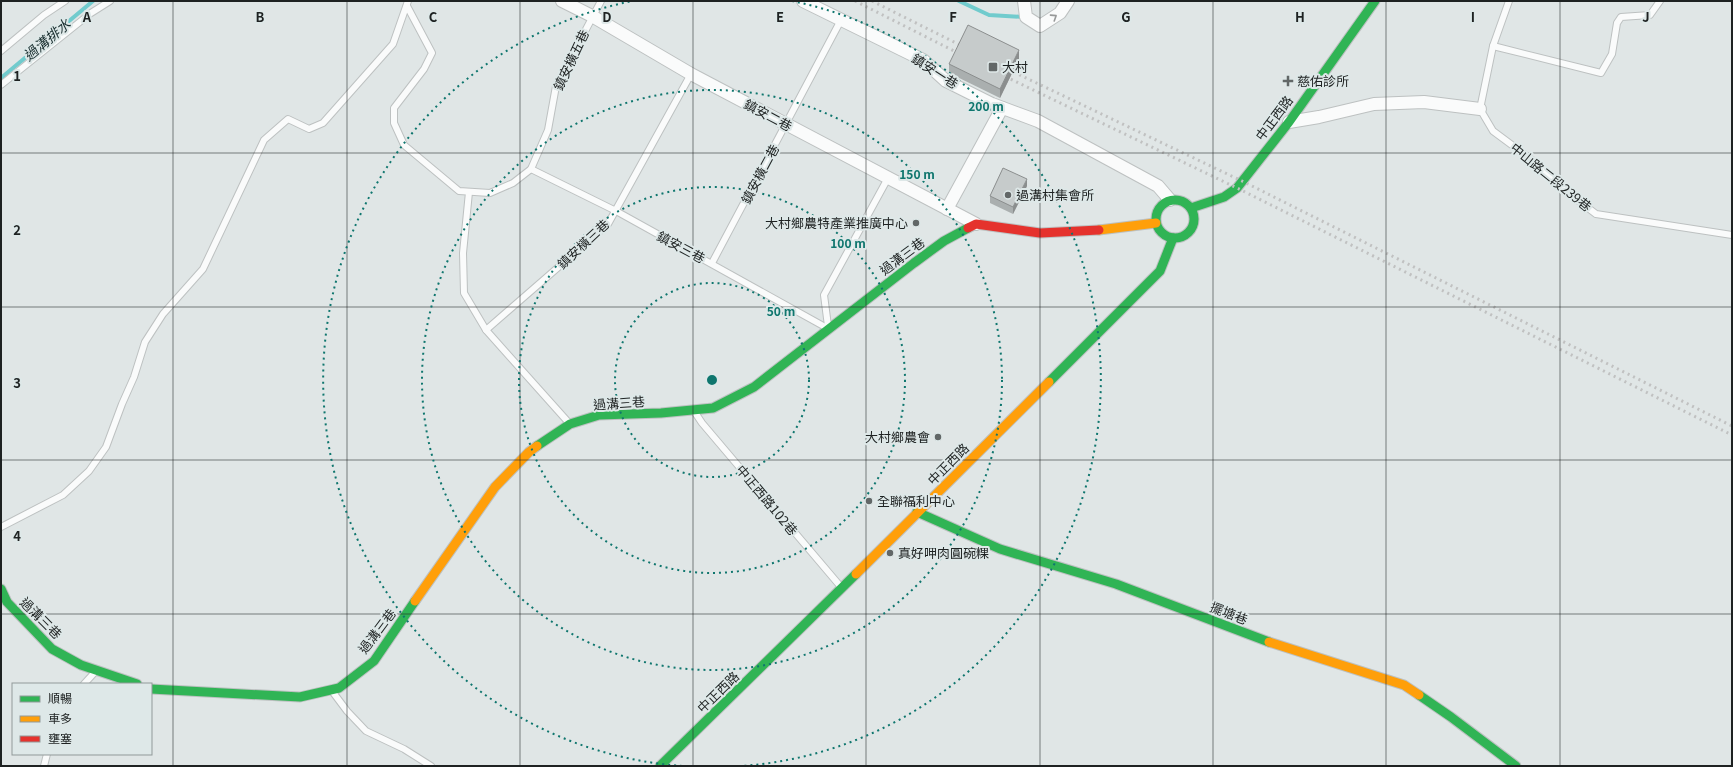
<svg xmlns="http://www.w3.org/2000/svg" width="1733" height="767" font-family="Georgia,'Noto Sans TC',serif">
<style>
.lines{fill:none;stroke-linecap:round;stroke-linejoin:round}
.stream{stroke:#71cbcd;stroke-width:4}
.lane-casing{stroke:#bdc1c1;stroke-width:8}
.street-casing{stroke:#bdc1c1;stroke-width:14}
.fast-casing{stroke:#bdc1c1;stroke-width:11}
.slow-casing{stroke:#bdc1c1;stroke-width:11}
.jam-casing{stroke:#bdc1c1;stroke-width:11}
.lane{stroke:#fafbfb;stroke-width:6}
.street{stroke:#fafbfb;stroke-width:12}
.fast{stroke:#30b455;stroke-width:9}
.slow{stroke:#ff9f0a;stroke-width:9}
.jam{stroke:#e5322d;stroke-width:9}
.rail{stroke:#c0c1c1;stroke-width:3;stroke-dasharray:2 4;stroke-linecap:butt}
.wall{fill:#aaafaf}
.shaded-wall{fill:#8b8e8e}
.building{fill:#c6cbcb;stroke:#8b8e8e}
.oneway{stroke:#979999}
.grid{fill:none;stroke:#1e2222;stroke-width:1;stroke-opacity:0.55}
.ring{fill:none;stroke:#0f766e;stroke-width:2;stroke-dasharray:2 4}
.poi-dot{fill:#626767;stroke:#dee8e8;stroke-width:1.5}
.labels{text-anchor:middle;stroke-width:4;stroke-linejoin:round;paint-order:stroke}
.street-label{font-size:13px;fill:#1e2222;stroke:#dee8e8}
.poi-label{font-size:13px;fill:#1e2222;stroke:#dee8e8;text-anchor:start}
.water-label{font-size:14px;font-style:italic;fill:#182d2e;stroke:#dee8e8}
.grid-label{font-size:13px;text-anchor:middle;font-weight:bold;fill:#1e2222;stroke:#dee8e8;stroke-width:4;stroke-linejoin:round;paint-order:stroke}
.centre{fill:#0f766e;stroke:#dee8e8;stroke-width:2}
.ring-label{font-size:12px;text-anchor:middle;font-weight:bold;fill:#0f766e;stroke:#dee8e8;stroke-width:4;stroke-linejoin:round;paint-order:stroke}
</style>
<rect width="100%" height="100%" fill="#e0e6e6"/>
<g class="lines">
<g class="stream">
<polyline points="959,1 989,15 1024,17"/>
<polyline points="1,78 93,1"/>
</g>
<defs>
<g id="lane">
<polyline points="1509,1 1493,46 1480,109 1493,131 1532,160 1571,195 1596,214 1732,235"/>
<polyline points="407,6 432,53 424,69 394,108 394,123 404,145 459,191 490,193 513,183 531,169 548,130 556,86 601,1"/>
<polyline points="1493,46 1601,73 1612,54 1617,23 1621,17 1650,15 1660,1"/>
<polyline points="1,51 44,15 65,1"/>
<polyline points="1,85 91,13 110,1"/>
<polyline points="531,169 616,211 827,328"/>
<polyline points="469,192 463,253 464,293 486,330 569,423"/>
<polyline points="712,263 841,20"/>
<polyline points="828,326 824,295 888,178"/>
<polyline points="486,330 608,224 691,74"/>
<polyline points="694,411 702,423 841,587"/>
<polyline points="1,527 63,495 89,471 106,447 122,404 134,377 145,342 163,314 203,269 264,140 288,119 309,129 323,123 393,44 408,1"/>
<polyline points="84,684 95,672"/>
<polyline points="332,691 347,711 366,731 404,749 431,766"/>
<polyline points="44,766 47,754"/>
</g>
<g id="street">
<polyline points="562,1 592,16 691,74 976,224"/>
<polyline points="803,1 923,60 946,81 992,104 1038,121 1158,186 1170,200"/>
<polyline points="1024,1 1026,17 1040,26 1060,13 1068,1"/>
<polyline points="1289,122 1319,117 1374,104 1424,102 1480,109"/>
<polyline points="947,209 1002,108"/>
</g>
<g id="fast">
<circle cx="1175" cy="219" r="19"/>
<polyline points="1191,208 1224,197 1237,188 1289,122 1375,1"/>
<polyline points="1049,382 1160,271 1173,238"/>
<polyline points="537,446 570,424 599,415 661,413 713,408 754,387 914,263 944,241 968,228"/>
<polyline points="917,512 1000,549 1116,584 1269,642"/>
<polyline points="1,589 7,602 52,649 81,665 137,684"/>
<polyline points="151,689 300,697 339,688 374,661 415,601"/>
<polyline points="1419,695 1451,717 1516,766"/>
<polyline points="660,766 856,574"/>
</g>
<g id="slow">
<polyline points="1099,230 1156,223"/>
<polyline points="856,574 1049,382"/>
<polyline points="415,601 495,487 529,452 537,446"/>
<polyline points="1269,642 1404,685 1419,695"/>
</g>
<polyline id="jam" points="968,228 976,224 1040,233 1099,230"/>
</defs>
<use href="#lane" class="lane-casing"/>
<use href="#street" class="street-casing"/>
<use href="#fast" class="fast-casing"/>
<use href="#slow" class="slow-casing"/>
<use href="#jam" class="jam-casing"/>
<use href="#lane" class="lane"/>
<use href="#street" class="street"/>
<use href="#fast" class="fast"/>
<use href="#slow" class="slow"/>
<use href="#jam" class="jam"/>
<g class="rail">
<polyline points="855,1 964,56"/>
<polyline points="872,1 968,49"/>
<polyline points="1003,67 1242,181 1732,426"/>
<polyline points="1000,74 1237,188 1732,435"/>
</g>
</g>
<g class="wall">
<polygon points="1019,59 1000,98 949,73 949,64"/>
<polygon points="1027,186 1013,214 990,203 990,196"/>
</g>
<g class="shaded-wall">
<polygon points="1019,50 1019,59 1000,98 1000,89"/>
<polygon points="1027,179 1027,186 1013,214 1013,207"/>
</g>
<g class="building">
<polygon points="968,25 1019,50 1000,89 949,64"/>
<polygon points="1003,168 1027,179 1013,207 990,196"/>
</g>
<defs><path id="oneway-chevron" d="M-2-3.5L2.5 0L-2 3.5" fill="none" stroke-width="1.6" stroke-linecap="round" stroke-linejoin="round"/></defs>
<use class="oneway" href="#oneway-chevron" transform="translate(1054 17) rotate(-33)"/>
<path class="grid" d="M173,1V766M347,1V766M520,1V766M693,1V766M866,1V766M1040,1V766M1213,1V766M1386,1V766M1560,1V766M1,153H1732M1,307H1732M1,460H1732M1,614H1732"/>
<g class="ring">
<circle cx="712" cy="380" r="97"/>
<circle cx="712" cy="380" r="193"/>
<circle cx="712" cy="380" r="290"/>
<path d="M682 766A387 387 0 0 1 632 1M792 1A387 387 0 0 1 742 766"/>
</g>
<g class="poi-dot">
<rect x="988" y="62" width="10" height="10" rx="2"/>
<path d="M1286 75h4v4h4v4h-4v4h-4v-4h-4v-4h4z"/>
<circle cx="1008" cy="195" r="4"/>
<circle cx="916" cy="223" r="4"/>
<circle cx="938" cy="437" r="4"/>
<circle cx="869" cy="501" r="4"/>
<circle cx="890" cy="553" r="4"/>
</g>
<g class="labels">
<g class="street-label">
<text transform="translate(571 60) rotate(-65)" y="5">鎮安橫五巷</text>
<text transform="translate(935 71) rotate(33)" y="5">鎮安一巷</text>
<text transform="translate(768 115) rotate(28)" y="5">鎮安二巷</text>
<text transform="translate(1274 118) rotate(-53)" y="5">中正西路</text>
<text transform="translate(760 174) rotate(-62)" y="5">鎮安橫二巷</text>
<text transform="translate(1551 177) rotate(39)" y="5">中山路二段239巷</text>
<text transform="translate(583 244) rotate(-43)" y="5">鎮安橫三巷</text>
<text transform="translate(681 247) rotate(28)" y="5">鎮安三巷</text>
<text transform="translate(902 256) rotate(-37)" y="5">過溝三巷</text>
<text transform="translate(619 403) rotate(-4)" y="5">過溝三巷</text>
<text transform="translate(948 464) rotate(-45)" y="5">中正西路</text>
<text transform="translate(767 500) rotate(50)" y="5">中正西路102巷</text>
<text transform="translate(1229 613) rotate(21)" y="5">擺塘巷</text>
<text transform="translate(41 618) rotate(45)" y="5">過溝三巷</text>
<text transform="translate(377 631) rotate(-53)" y="5">過溝三巷</text>
<text transform="translate(718 692) rotate(-44)" y="5">中正西路</text>
</g>
<g class="poi-label">
<text x="1002" y="72">大村</text>
<text x="1297" y="86">慈佑診所</text>
<text x="1016" y="200">過溝村集會所</text>
<text x="908" y="228" text-anchor="end">大村鄉農特產業推廣中心</text>
<text x="930" y="442" text-anchor="end">大村鄉農會</text>
<text x="877" y="506">全聯福利中心</text>
<text x="898" y="558">真好呷肉圓碗粿</text>
</g>
<g class="water-label">
<text transform="translate(47 40) rotate(-40)" y="5">過溝排水</text>
</g>
</g>
<g class="grid-label">
<text x="87" y="22">A</text>
<text x="260" y="22">B</text>
<text x="433" y="22">C</text>
<text x="607" y="22">D</text>
<text x="780" y="22">E</text>
<text x="953" y="22">F</text>
<text x="1126" y="22">G</text>
<text x="1300" y="22">H</text>
<text x="1473" y="22">I</text>
<text x="1646" y="22">J</text>
<text x="17" y="81">1</text>
<text x="17" y="235">2</text>
<text x="17" y="388">3</text>
<text x="17" y="541">4</text>
</g>
<circle cx="712" cy="380" r="6" class="centre"/>
<g class="ring-label">
<text x="986" y="111">200 m</text>
<text x="917" y="179">150 m</text>
<text x="848" y="248">100 m</text>
<text x="781" y="316">50 m</text>
</g>
<rect width="1733" height="767" fill="none" stroke="#1e2222" stroke-width="4"/>
<rect x="12" y="683" width="140" height="72" fill="#dee8e8" stroke="#919999"/>
<rect x="20" y="696" width="20" height="6" fill="#30b455" stroke="#919999"/>
<text x="48" y="703" font-size="12" fill="#1e2222">順暢</text>
<rect x="20" y="716" width="20" height="6" fill="#ff9f0a" stroke="#919999"/>
<text x="48" y="723" font-size="12" fill="#1e2222">車多</text>
<rect x="20" y="736" width="20" height="6" fill="#e5322d" stroke="#919999"/>
<text x="48" y="743" font-size="12" fill="#1e2222">壅塞</text>
</svg>
